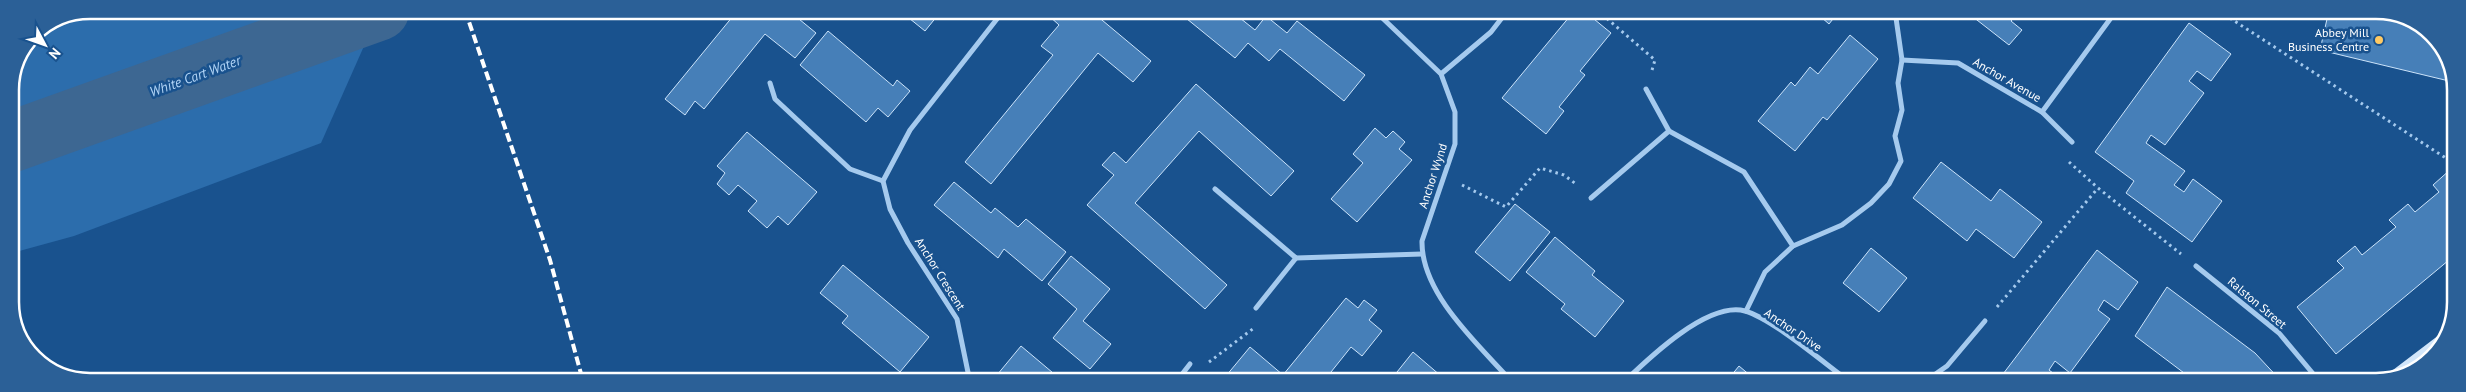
<svg xmlns="http://www.w3.org/2000/svg" width="2466" height="392" font-family="'PT Sans',sans-serif">
<style>
.green{fill:#2c6dac}
.lines{fill:none;stroke-linecap:round;stroke-linejoin:round}
.river{stroke:#3d6792;stroke-width:61}
.building{fill:#467fb8;stroke:#cbe3fa}
.path{stroke:#a5caee;stroke-width:3;stroke-dasharray:2.5 4;stroke-linecap:butt}
.street{stroke:#a5caee;stroke-width:5}
.secondary{stroke:#d2e6fa;stroke-width:10}
.rail{stroke:#fff;stroke-width:4;stroke-dasharray:9 4;stroke-linecap:butt}
.poi-dot{fill:#ffc963;stroke:#19528e;stroke-width:2}
.labels{text-anchor:middle;stroke-width:5;stroke-linejoin:round;paint-order:stroke}
.poi-label{font-size:12px;fill:#fff;stroke:#19528e;text-anchor:end}
.street-label{font-size:12px;fill:#fff;stroke:#19528e}
.water-label{font-size:14px;font-style:italic;fill:#b1d4f6;stroke:#19528e}
.rim{fill:none;stroke:#fff;stroke-width:2.5}
</style>
<rect width="100%" height="100%" fill="#19528e"/>
<polygon class="green" points="90,10 380,10 321,143 74,236 12,253 10,89 34,33"/>
<g class="lines">
<polyline class="river" points="11,142 379,10"/>
</g>
<g class="building">
<polygon points="738,10 788,10 816,33 795,58 765,34 704,109 695,101 685,115 665,99"/>
<polygon points="899,10 942,10 925,31"/>
<polygon points="1052,10 1090,10 1151,61 1133,82 1098,53 991,184 965,162 1053,55 1041,46 1059,25 1048,15"/>
<polygon points="1176,10 1230,10 1255,30 1266,16 1287,33 1297,21 1365,75 1344,101 1280,49 1269,61 1248,43 1235,58"/>
<polygon points="1575,10 1583,10 1611,33 1580,71 1585,75 1559,107 1564,111 1546,134 1502,98"/>
<polygon points="1813,10 1840,10 1829,24"/>
<polygon points="1970,11 2020,11 2011,21 2022,30 2009,45 1968,13"/>
<polygon points="2319,11 2386,11 2429,30 2453,71 2449,81 2320,50 2327,19 2317,17"/>
<polygon points="2189,23 2231,54 2211,81 2197,71 2189,81 2204,93 2165,145 2151,135 2146,143 2185,171 2174,185 2184,192 2193,179 2222,201 2192,242 2126,193 2134,181 2095,152"/>
<polygon points="828,31 893,86 897,80 910,91 888,117 878,108 866,122 800,65"/>
<polygon points="1850,35 1878,59 1827,120 1823,117 1795,151 1758,121 1791,82 1795,86 1810,67 1818,74"/>
<polygon points="1196,84 1294,171 1271,196 1199,131 1135,203 1227,285 1205,309 1087,205 1114,175 1102,165 1114,152 1126,163"/>
<polygon points="1375,128 1386,138 1393,131 1405,142 1399,149 1412,160 1357,222 1331,199 1363,163 1353,154"/>
<polygon points="747,132 817,192 788,225 778,216 767,228 748,211 757,201 738,185 729,195 717,184 725,173 717,166"/>
<polygon points="1941,162 1991,201 2000,189 2042,222 2014,258 1976,229 1967,241 1913,198"/>
<polygon points="2451,169 2455,174 2455,255 2336,354 2297,307 2344,268 2337,261 2355,246 2362,255 2396,227 2389,220 2408,204 2415,212 2439,192 2433,185"/>
<polygon points="954,182 991,213 995,208 1018,227 1026,219 1066,252 1042,281 1004,249 998,258 934,205"/>
<polygon points="1515,204 1550,232 1510,281 1475,252"/>
<polygon points="1555,237 1595,271 1592,275 1624,301 1595,337 1561,309 1565,304 1526,272"/>
<polygon points="1871,248 1907,278 1879,312 1843,283"/>
<polygon points="2097,250 2138,282 2118,310 2104,300 2098,310 2110,319 2070,373 2055,361 2049,370 2062,380 2061,382 2006,382 2000,378"/>
<polygon points="1071,256 1110,289 1083,321 1111,344 1090,369 1053,338 1077,309 1048,284"/>
<polygon points="843,265 929,337 900,372 842,323 848,316 820,293"/>
<polygon points="2167,287 2255,353 2282,382 2196,382 2135,336"/>
<polygon points="1346,298 1358,308 1364,300 1377,310 1369,320 1382,331 1362,356 1351,347 1323,382 1221,382 1250,347 1283,375"/>
<polygon points="1021,346 1059,378 1066,382 1004,382 997,375"/>
<polygon points="1413,352 1448,382 1389,382"/>
<polygon points="1739,366 1758,382 1726,382"/>
</g>
<g class="lines">
<g class="path">
<polyline points="1597,10 1655,60 1652,70"/>
<polyline points="2219,11 2455,164"/>
<polyline points="2069,162 2098,188 2181,254"/>
<polyline points="1462,185 1506,207 1540,168 1564,175 1576,184"/>
<polyline points="1997,307 2098,188"/>
<polyline points="1209,362 1254,328"/>
</g>
<g class="street">
<path d="M1374,10L1441,74L1455,112V144L1422,241C1421,294 1479,345 1512,382"/>
<polyline points="1902,60 1958,63 2042,112 2072,142"/>
<polyline points="1441,74 1491,32 1508,10"/>
<polyline points="770,83 775,99 850,169 883,181"/>
<polyline points="1646,89 1669,131 1744,172 1793,246"/>
<polyline points="2042,112 2116,11"/>
<polyline points="1215,189 1296,258 1422,254"/>
<polyline points="1591,198 1669,131"/>
<polyline points="2196,266 2279,333 2320,382"/>
<polyline points="1256,308 1296,258"/>
<polyline points="1746,311 1765,272 1793,246 1842,225 1871,203 1889,184 1901,161 1895,136 1902,110 1898,83 1902,60 1895,11"/>
<polyline points="970,382 957,319 908,243 890,209 883,181 910,130 1004,10"/>
<polyline points="1176,382 1190,364"/>
<path d="M1624,382C1649,358 1708,301 1745,311C1773,319 1825,364 1850,382"/>
<polyline points="1924,382 1947,366 1985,321"/>
</g>
<polyline class="secondary" points="2396,374 2442,339"/>
<polyline class="rail" points="465,10 550,260 583,381"/>
</g>
<circle class="poi-dot" cx="2379" cy="40" r="5"/>
<g class="labels">
<g class="poi-label">
<text x="2369" y="37">Abbey Mill<tspan x="2369" dy="14">Business Centre</tspan></text>
</g>
<g class="street-label">
<text transform="translate(2007 80) rotate(30)" y="4">Anchor Avenue</text>
<text transform="translate(1433 176) rotate(-72)" y="4">Anchor Wynd</text>
<text transform="translate(940 274) rotate(58)" y="4">Anchor Crescent</text>
<text transform="translate(2257 303) rotate(40)" y="4">Ralston Street</text>
<text transform="translate(1793 330) rotate(34)" y="4">Anchor Drive</text>
</g>
<g class="water-label">
<text transform="translate(195 76) rotate(-20)" y="5">White Cart Water</text>
</g>
</g>
<path d="M0 0H2466V392H0ZM90 19H2376A71 71 0 0 1 2447 90V302A71 71 0 0 1 2376 373H90A71 71 0 0 1 19 302V90A71 71 0 0 1 90 19Z" fill="#2b6097" fill-rule="evenodd"/>
<path class="rim" d="M90 19H2376A71 71 0 0 1 2447 90V302A71 71 0 0 1 2376 373H90A71 71 0 0 1 19 302V90A71 71 0 0 1 90 19Z"/>
<g transform="translate(45 45) rotate(131)" stroke="#19528e" stroke-width="4" paint-order="stroke">
<path d="M0-4L9 19L0 12L-9 19Z" fill="#ffffff"/>
<text y="-8" font-size="14" font-weight="bold" text-anchor="middle" fill="#ffffff">N</text>
</g>
</svg>
